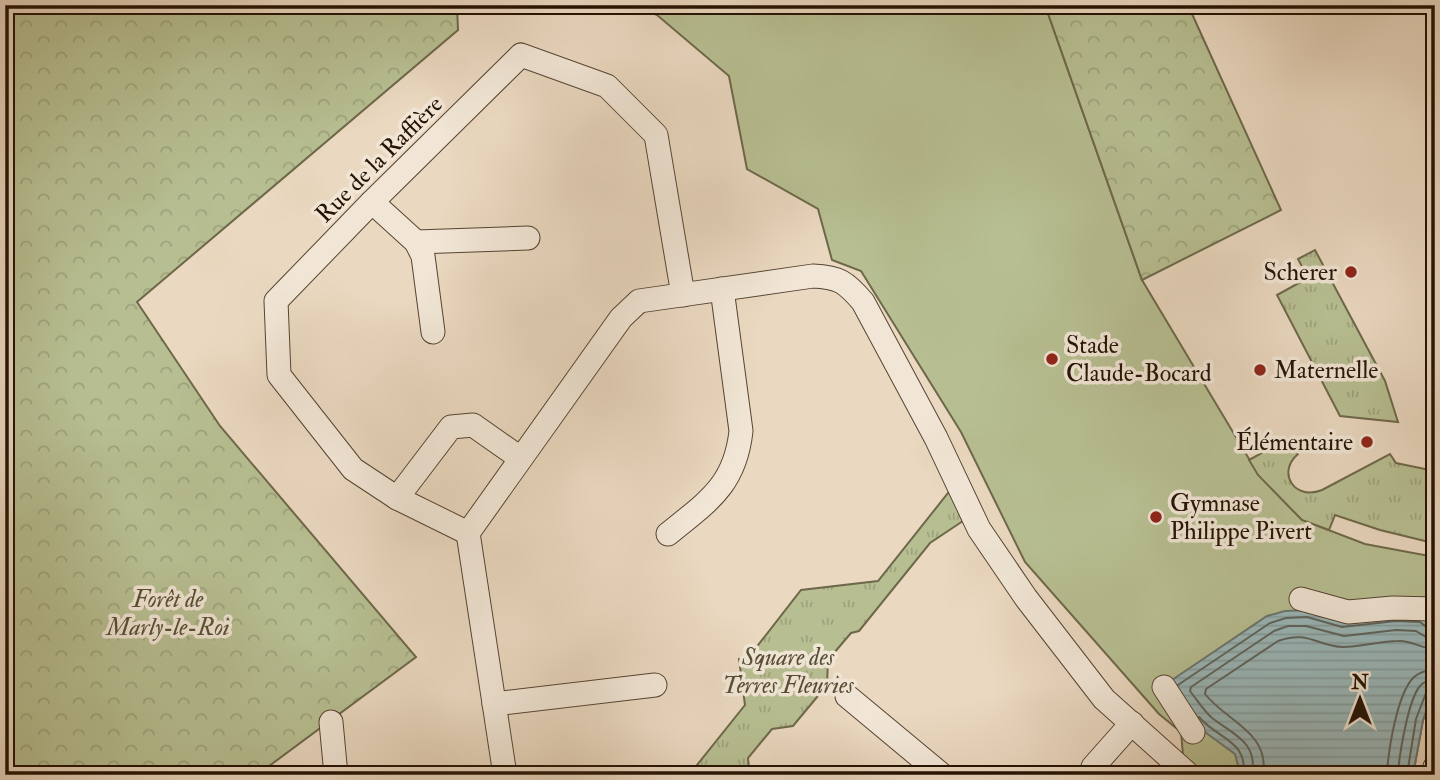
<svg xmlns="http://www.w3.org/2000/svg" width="1440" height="780" font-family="'IM FELL Double Pica',serif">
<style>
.green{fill:#b7bf92;stroke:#6e684a;stroke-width:2}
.forest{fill:url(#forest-crowns);stroke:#6e684a;stroke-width:2}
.park{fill:url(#park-tufts);stroke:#6e684a;stroke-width:2}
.water{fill:url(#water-rules);stroke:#6b7671;stroke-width:2}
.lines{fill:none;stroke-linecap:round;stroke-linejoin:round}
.shore{stroke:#5f655e;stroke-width:2}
.minor-casing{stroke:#564432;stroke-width:25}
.minor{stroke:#f1e6d6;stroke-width:23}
.poi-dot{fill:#8f2418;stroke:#f1e6d6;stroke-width:2.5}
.labels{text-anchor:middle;stroke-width:7;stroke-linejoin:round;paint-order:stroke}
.street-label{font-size:24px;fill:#241203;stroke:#f1e6d6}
.poi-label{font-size:24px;fill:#241203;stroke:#f1e6d6;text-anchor:start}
.park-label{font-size:24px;font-style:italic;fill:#574f35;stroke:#f1e6d6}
</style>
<defs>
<pattern id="forest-crowns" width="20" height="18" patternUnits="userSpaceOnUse" patternTransform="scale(1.75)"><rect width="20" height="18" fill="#b7bf92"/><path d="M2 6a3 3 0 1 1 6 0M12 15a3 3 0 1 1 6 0" fill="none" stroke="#9da37c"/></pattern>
<pattern id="park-tufts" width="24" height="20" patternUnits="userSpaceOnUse" patternTransform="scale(1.75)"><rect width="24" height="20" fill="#b7bf92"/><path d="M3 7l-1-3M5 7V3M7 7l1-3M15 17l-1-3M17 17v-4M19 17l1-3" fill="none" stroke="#9da37c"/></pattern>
<pattern id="water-rules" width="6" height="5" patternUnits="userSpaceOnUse" patternTransform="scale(1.75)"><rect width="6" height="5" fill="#9ab8ba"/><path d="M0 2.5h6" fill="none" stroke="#859d9e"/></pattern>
</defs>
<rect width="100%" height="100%" fill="#ead8c0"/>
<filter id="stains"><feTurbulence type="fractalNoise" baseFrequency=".00286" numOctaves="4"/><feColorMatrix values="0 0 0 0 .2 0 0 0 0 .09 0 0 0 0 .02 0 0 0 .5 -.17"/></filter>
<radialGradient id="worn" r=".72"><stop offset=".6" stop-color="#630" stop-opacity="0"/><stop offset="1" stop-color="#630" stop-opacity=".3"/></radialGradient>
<polygon class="green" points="636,5 1045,5 1142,280 1258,474 1302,520 1365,544 1435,557 1435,698 1423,720 1413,775 1226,775 1223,773 1199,771 1183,755 1181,732 1159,714 1025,562 961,432 861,271 832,260 818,209 747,169 729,76 657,15"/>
<g class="forest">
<polygon points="5,5 457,5 458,30 137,302 220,426 416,657 257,775 5,775"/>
<polygon points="1045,5 1188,5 1281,210 1142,280"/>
</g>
<g class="park">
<polygon points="1315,250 1385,381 1398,422 1340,416 1277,295 1308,278 1298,259"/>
<path d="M1289,438L1298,454C1276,473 1295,501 1322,490L1390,454L1396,463L1435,471L1433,543L1380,530L1335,515L1329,530L1302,520L1258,475L1249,460Z"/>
<polygon points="952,488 966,519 930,543 859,631 851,633 828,660 827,685 793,726 772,729 748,758 749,768 744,775 689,775 745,705 739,659 748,658 801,590 878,581"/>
</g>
<polygon class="water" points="1308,610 1423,615 1435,625 1435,687 1423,720 1413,775 1235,775 1238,765 1235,754 1198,727 1169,682 1267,616 1285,611"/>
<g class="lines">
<g class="shore">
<polyline points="1178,685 1270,623 1286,618 1307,617 1342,627 1396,621 1420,622 1429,629 1435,630"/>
<path d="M1199,717C1216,738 1249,741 1243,775"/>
<path d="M1252,775C1258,742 1234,735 1212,718C1204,711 1197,700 1190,691L1191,687L1274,631L1288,626H1306L1344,636L1396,630L1416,631L1426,637L1435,639"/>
<path d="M1263,775C1270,732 1227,722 1205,694L1206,689L1278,641C1308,630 1317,646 1343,647C1361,647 1380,641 1398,641C1412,640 1421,649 1435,649"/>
<path d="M1387,775C1388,752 1397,693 1414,677C1420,672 1427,670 1435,670"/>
<path d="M1398,775C1399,756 1408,700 1420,686C1424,681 1429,681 1435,680"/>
<polyline points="1407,775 1416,719 1426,693 1435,689"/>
</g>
<defs>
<g id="minor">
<polyline points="372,202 416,242 423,256 433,332"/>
<polyline points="416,242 528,238"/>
<polyline points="397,498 451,427 473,425 520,458"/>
<polyline points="468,533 397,498 353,469 279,375 276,301 369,205 521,55 607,86 656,135 683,295"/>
<path d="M668,534C707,502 735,486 741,431L722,289"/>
<polyline points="1301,599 1348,612 1393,608 1435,609"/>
<polyline points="1164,687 1193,732"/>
<polyline points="847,696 942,775"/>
<polyline points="494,704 655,685"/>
<polyline points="331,722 336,775"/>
<polyline points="1093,767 1132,723"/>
<path d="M505,775L468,533L621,318L639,301L813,276C839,277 846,282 863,302L936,438L979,529L1026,598L1104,699L1189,775"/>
<polyline points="1433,775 1435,767"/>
</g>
</defs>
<use href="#minor" class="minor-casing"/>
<use href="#minor" class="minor"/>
</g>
<g class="poi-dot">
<circle cx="1351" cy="272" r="7"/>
<circle cx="1052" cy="359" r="7"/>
<circle cx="1260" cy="370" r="7"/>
<circle cx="1367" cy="442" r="7"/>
<circle cx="1156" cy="517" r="7"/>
</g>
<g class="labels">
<g class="street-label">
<text transform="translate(379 159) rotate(-45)" y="8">Rue de la Raffière</text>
</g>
<g class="poi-label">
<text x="1337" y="280" text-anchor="end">Scherer</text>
<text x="1066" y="353">Stade<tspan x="1066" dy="28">Claude-Bocard</tspan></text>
<text x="1274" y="378">Maternelle</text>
<text x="1353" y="450" text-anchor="end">Élémentaire</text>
<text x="1170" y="511">Gymnase<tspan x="1170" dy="28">Philippe Pivert</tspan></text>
</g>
<g class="park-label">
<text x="168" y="607">Forêt de<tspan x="168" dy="28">Marly-le-Roi</tspan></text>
<text x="788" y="665">Square des<tspan x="788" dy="28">Terres Fleuries</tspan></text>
</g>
</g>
<rect width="1440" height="780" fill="none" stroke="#ead8c0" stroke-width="28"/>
<rect x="7" y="7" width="1426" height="766" fill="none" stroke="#241203" stroke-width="3.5"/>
<rect x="14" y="14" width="1412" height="752" fill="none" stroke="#241203" stroke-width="2"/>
<g transform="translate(1360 699)" stroke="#f1e6d6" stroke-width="5" paint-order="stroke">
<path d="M0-5L12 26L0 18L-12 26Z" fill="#241203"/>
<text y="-10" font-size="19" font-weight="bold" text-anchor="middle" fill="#241203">N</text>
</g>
<rect width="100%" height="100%" filter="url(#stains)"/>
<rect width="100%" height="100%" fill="url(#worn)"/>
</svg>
